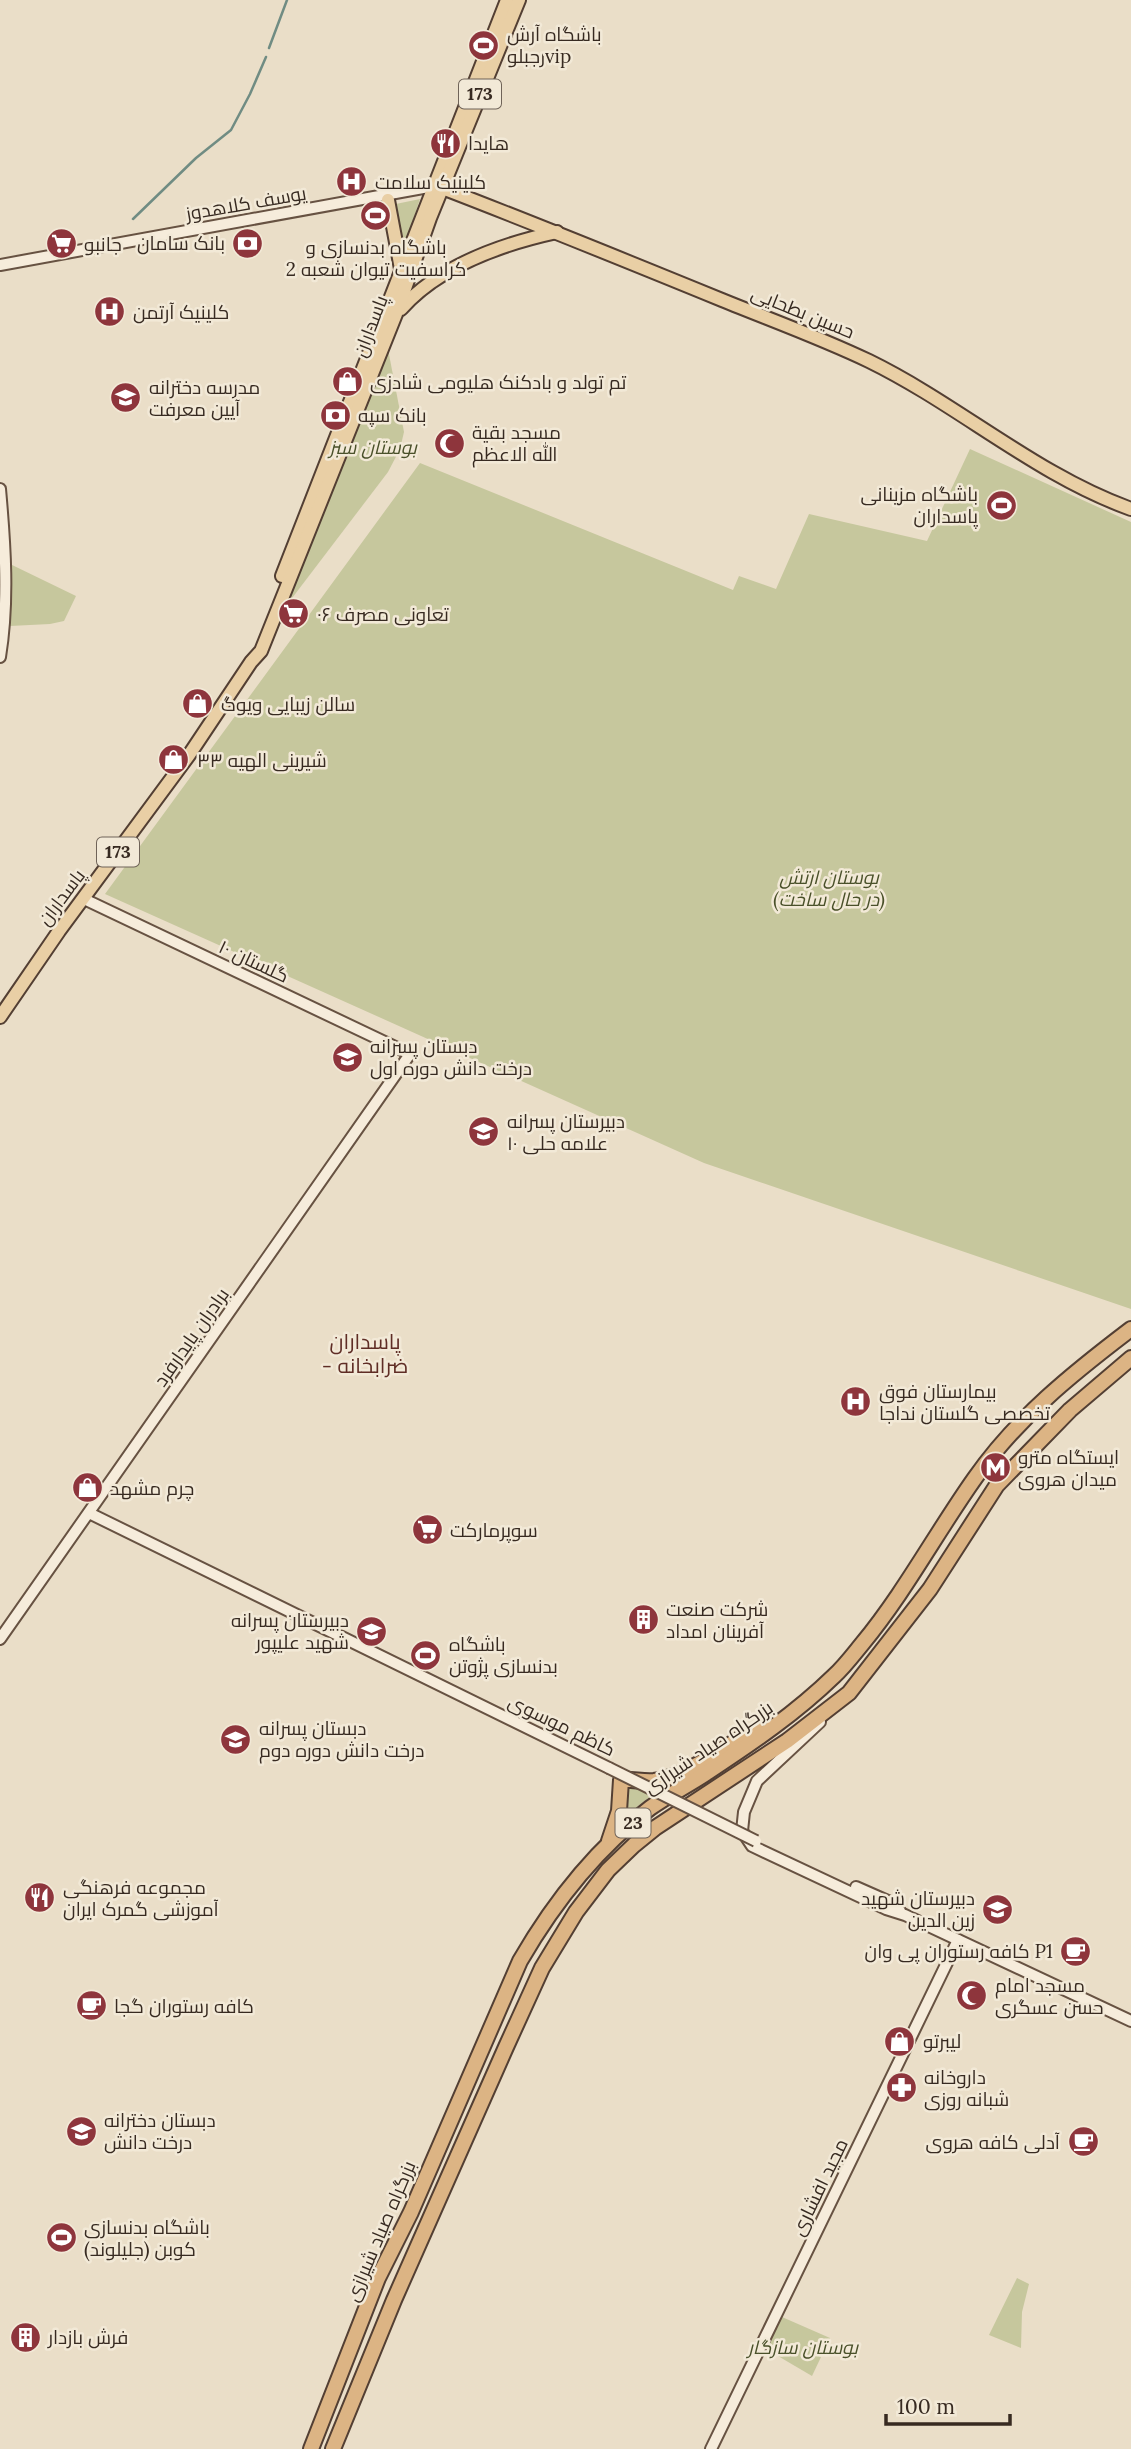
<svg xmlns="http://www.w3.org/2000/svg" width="1131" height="2449" font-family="Lora,Cairo,serif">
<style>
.green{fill:#c6c79d}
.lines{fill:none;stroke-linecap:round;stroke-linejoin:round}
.stream{stroke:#708c83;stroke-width:2.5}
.secondary-casing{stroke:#675242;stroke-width:14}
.primary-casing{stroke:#533f33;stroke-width:16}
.trunk-casing{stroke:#533f33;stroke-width:18}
.secondary{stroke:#f6ecdb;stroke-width:10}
.primary{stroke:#e9cfa5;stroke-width:12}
.trunk{stroke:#dcb484;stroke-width:14}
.secondary-bridge-casing{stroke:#675242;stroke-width:14;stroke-linecap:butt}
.secondary-bridge{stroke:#f6ecdb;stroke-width:10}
.labels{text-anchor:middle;stroke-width:5;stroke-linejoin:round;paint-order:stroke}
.shield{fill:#f2e9d7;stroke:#6f6358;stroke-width:2}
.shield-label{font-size:18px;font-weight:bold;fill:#372a21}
.poi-label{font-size:19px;fill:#372a21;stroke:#f2e9d7;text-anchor:start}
.street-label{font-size:19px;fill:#372a21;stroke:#f2e9d7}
.park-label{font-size:19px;font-style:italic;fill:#4a512a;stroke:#f2e9d7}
.neighbourhood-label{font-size:21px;fill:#5f2d25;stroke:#f2e9d7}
</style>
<rect width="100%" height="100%" fill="#eadec8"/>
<g class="green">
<polygon points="420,199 401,256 391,205"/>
<polygon points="387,344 404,432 400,449 388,472 283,610"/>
<polygon points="970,449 1131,522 1131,1309 704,1163 105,894 420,463 733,590 739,576 776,589 809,514 927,541"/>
<polygon points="10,564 76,596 64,621 50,624 10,626"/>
<polygon points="625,1786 635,1788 652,1795 618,1822"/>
<polygon points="1017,2278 1029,2284 1022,2312 1021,2348 989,2335"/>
<polygon points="782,2317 830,2338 812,2376 766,2349"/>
</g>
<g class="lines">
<g class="stream">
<polyline points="269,48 287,0"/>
<polyline points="133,219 196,158 231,130 250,94 266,57"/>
</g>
<defs>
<g id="secondary">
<polyline points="0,265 434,186 439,188"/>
<path d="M0,489C5,544 9,602 0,657"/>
<polyline points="89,1513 609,1768"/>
<polyline points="0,1639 410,1054 84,899"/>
<polyline points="820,1722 757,1781 744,1812 742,1831 752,1846 886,1909 905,1915 1131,2021"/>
<polyline points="856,1887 890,1902 900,1911"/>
<polyline points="711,2449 958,1940"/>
</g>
<g id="primary">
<path d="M442,188C536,224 629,262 722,300C771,320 821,338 869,361C959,405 1036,475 1131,509"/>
<polyline points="388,200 401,269"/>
<path d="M401,309C439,266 502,244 557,232"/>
<polyline points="282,576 507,0"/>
<polyline points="0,1017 59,931 189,755 251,662 261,651 396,314 430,218 519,0"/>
</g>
<g id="trunk">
<path d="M609,1841L619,1811L621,1780C632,1779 643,1782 654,1781C691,1776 723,1745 757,1730"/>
<path d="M311,2449L378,2278L411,2212L520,1961C553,1904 597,1848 650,1808C668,1795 689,1785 708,1772C752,1743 796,1713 834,1676C844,1667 853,1655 862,1644C905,1592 936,1533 975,1478C1017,1418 1073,1373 1131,1329"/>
<polyline points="333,2449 394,2300 506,2047 542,1968 576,1912 608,1870 634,1845 655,1828 787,1741 849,1693 930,1589 997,1485 1070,1410 1131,1358"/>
</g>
</defs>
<use href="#secondary" class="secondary-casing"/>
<use href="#primary" class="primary-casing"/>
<use href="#trunk" class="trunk-casing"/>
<use href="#secondary" class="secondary"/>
<use href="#primary" class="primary"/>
<use href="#trunk" class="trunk"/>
<defs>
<polyline id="secondary-bridge" points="609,1768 756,1841"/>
</defs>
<use href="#secondary-bridge" class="secondary-bridge-casing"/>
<use href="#secondary-bridge" class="secondary-bridge"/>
</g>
<defs>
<symbol id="stadium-disc" viewBox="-11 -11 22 22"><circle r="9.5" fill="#8e353c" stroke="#f2e9d7"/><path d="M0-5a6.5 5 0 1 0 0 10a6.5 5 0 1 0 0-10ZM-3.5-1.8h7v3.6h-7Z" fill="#fff"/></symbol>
<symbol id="restaurant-disc" viewBox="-11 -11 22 22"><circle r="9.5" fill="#8e353c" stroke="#f2e9d7"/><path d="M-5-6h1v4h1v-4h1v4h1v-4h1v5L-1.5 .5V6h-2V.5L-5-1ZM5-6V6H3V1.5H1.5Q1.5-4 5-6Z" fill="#fff"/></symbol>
<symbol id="hospital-disc" viewBox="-11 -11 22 22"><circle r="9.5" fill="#8e353c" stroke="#f2e9d7"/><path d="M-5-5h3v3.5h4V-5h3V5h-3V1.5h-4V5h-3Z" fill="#fff"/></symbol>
<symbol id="bank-disc" viewBox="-11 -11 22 22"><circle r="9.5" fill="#8e353c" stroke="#f2e9d7"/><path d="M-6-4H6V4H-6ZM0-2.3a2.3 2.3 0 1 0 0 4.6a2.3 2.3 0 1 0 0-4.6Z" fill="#fff"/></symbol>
<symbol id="supermarket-disc" viewBox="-11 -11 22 22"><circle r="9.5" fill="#8e353c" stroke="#f2e9d7"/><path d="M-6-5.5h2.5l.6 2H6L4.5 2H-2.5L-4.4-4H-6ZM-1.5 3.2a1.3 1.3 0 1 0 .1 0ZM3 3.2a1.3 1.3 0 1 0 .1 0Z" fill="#fff"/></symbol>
<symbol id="shop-disc" viewBox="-11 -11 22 22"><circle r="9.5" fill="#8e353c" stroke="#f2e9d7"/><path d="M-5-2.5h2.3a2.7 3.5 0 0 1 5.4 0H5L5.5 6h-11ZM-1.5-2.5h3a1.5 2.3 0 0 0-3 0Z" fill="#fff"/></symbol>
<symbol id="school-disc" viewBox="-11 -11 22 22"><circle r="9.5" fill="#8e353c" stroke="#f2e9d7"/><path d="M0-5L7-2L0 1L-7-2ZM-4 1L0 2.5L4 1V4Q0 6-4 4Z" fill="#fff"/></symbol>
<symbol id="mosque-disc" viewBox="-11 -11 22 22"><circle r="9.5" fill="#8e353c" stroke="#f2e9d7"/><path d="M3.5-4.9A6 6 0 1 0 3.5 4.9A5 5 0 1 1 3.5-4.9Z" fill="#fff"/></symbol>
<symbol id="metro-disc" viewBox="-11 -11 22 22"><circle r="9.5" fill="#8e353c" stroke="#f2e9d7"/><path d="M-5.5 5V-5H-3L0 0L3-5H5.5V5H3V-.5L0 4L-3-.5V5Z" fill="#fff"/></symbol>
<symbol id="building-disc" viewBox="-11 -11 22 22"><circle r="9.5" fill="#8e353c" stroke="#f2e9d7"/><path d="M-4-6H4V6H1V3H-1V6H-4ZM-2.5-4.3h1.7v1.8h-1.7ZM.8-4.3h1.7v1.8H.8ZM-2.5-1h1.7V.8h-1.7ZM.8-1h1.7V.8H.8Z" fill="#fff"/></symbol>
<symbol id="cafe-disc" viewBox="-11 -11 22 22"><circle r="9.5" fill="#8e353c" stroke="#f2e9d7"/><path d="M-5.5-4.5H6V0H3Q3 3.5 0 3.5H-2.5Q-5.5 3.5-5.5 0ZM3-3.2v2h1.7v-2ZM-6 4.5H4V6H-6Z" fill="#fff"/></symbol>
<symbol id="pharmacy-disc" viewBox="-11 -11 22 22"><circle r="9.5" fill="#8e353c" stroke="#f2e9d7"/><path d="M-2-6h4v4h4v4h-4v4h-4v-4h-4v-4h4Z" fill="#fff"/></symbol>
</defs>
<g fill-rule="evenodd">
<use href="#stadium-disc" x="466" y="28" width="35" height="35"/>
<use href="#restaurant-disc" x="428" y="126" width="35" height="35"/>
<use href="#hospital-disc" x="334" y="164" width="35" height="35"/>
<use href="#stadium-disc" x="358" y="198" width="35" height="35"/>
<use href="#bank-disc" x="230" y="226" width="35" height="35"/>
<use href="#supermarket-disc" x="44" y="226" width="35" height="35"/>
<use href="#hospital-disc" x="92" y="294" width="35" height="35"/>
<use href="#shop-disc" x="330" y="364" width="35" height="35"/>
<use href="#school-disc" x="108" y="380" width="35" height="35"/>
<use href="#bank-disc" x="318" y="398" width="35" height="35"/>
<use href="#mosque-disc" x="432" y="426" width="35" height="35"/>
<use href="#stadium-disc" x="984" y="488" width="35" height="35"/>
<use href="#supermarket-disc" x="276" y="596" width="35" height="35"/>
<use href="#shop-disc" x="180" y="686" width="35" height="35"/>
<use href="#shop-disc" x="156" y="742" width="35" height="35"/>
<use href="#school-disc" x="330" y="1040" width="35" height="35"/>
<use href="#school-disc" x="466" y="1114" width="35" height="35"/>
<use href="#hospital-disc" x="838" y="1384" width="35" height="35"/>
<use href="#metro-disc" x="978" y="1450" width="35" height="35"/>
<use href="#shop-disc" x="70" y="1470" width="35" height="35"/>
<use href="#supermarket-disc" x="410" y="1512" width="35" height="35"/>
<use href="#building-disc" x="626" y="1602" width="35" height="35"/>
<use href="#school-disc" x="354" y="1614" width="35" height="35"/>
<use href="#stadium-disc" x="408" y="1638" width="35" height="35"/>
<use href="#school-disc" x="218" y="1722" width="35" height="35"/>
<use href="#restaurant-disc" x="22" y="1880" width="35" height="35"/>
<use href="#school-disc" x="980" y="1892" width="35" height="35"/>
<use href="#cafe-disc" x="1058" y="1934" width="35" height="35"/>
<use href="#mosque-disc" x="954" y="1978" width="35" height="35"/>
<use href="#cafe-disc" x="74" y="1988" width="35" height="35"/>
<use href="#shop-disc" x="882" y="2024" width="35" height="35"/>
<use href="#pharmacy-disc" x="884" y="2070" width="35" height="35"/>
<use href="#school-disc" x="64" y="2114" width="35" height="35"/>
<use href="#cafe-disc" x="1066" y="2124" width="35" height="35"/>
<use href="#stadium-disc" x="44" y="2220" width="35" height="35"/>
<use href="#building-disc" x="8" y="2320" width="35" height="35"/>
</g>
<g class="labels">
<g class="shield">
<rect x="459" y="79.5" width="42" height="29" rx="5"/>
<rect x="97" y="837.5" width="42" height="29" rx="5"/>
<rect x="615.5" y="1808.5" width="35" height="29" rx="5"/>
</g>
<g class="shield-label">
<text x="480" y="100">173</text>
<text x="118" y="858">173</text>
<text x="633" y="1829">23</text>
</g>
<g class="poi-label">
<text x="507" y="41">باشگاه آرش<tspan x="507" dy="22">رجبلوvip</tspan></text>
<text x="468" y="150">هایدا</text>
<text x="375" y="189">کلینیک سلامت</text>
<text x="225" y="250" text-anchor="end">بانک سامان</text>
<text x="84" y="251">جانبو</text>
<text x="376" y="254" text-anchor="middle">باشگاه بدنسازی و<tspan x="376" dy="22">کراسفیت تیوان شعبه 2</tspan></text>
<text x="133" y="319">کلینیک آرتمن</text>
<text x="370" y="389">تم تولد و بادکنک هلیومی شادزی</text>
<text x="149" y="394">مدرسه دخترانه<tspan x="149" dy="22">آیین معرفت</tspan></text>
<text x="358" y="422">بانک سپه</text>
<text x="472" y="439">مسجد بقیة<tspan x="472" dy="22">الله الاعظم</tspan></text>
<text x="978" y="501" text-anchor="end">باشگاه مزینانی<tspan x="978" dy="22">پاسداران</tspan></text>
<text x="317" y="621">تعاونی مصرف ۰۶</text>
<text x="221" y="711">سالن زیبایی ویوگ</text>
<text x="197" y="767">شیرینی الهیه ٣٣</text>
<text x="370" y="1053">دبستان پسرانه<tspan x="370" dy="22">درخت دانش دوره اول</tspan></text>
<text x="507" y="1128">دبیرستان پسرانه<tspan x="507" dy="22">علامه حلی ۱۰</tspan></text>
<text x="879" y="1398">بیمارستان فوق<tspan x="879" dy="22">تخصصی گلستان نداجا</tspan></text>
<text x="1018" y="1464">ایستگاه مترو<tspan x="1018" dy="22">میدان هروی</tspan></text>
<text x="110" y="1495">چرم مشهد</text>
<text x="450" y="1537">سوپرمارکت</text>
<text x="666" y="1616">شرکت صنعت<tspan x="666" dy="22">آفرینان امداد</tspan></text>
<text x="349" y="1627" text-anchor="end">دبیرستان پسرانه<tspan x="349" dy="22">شهید علیپور</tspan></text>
<text x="449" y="1651">باشگاه<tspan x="449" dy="22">بدنسازی پژوتن</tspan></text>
<text x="259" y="1735">دبستان پسرانه<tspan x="259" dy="22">درخت دانش دوره دوم</tspan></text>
<text x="63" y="1894">مجموعه فرهنگی<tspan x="63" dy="22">آموزشی گمرک ایران</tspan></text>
<text x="975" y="1905" text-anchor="end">دبیرستان شهید<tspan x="975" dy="22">زین الدین</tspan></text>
<text x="1053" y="1958" text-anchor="end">کافه رستوران پی وان P1</text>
<text x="995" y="1992">مسجد امام<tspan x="995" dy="22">حسن عسگری</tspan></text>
<text x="114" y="2013">کافه رستوران گجا</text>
<text x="923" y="2048">لیبرتو</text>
<text x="924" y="2084">داروخانه<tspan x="924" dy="22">شبانه روزی</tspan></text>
<text x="104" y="2127">دبستان دخترانه<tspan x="104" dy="22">درخت دانش</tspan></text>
<text x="1060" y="2149" text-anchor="end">آدلی کافه هروی</text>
<text x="84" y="2234">باشگاه بدنسازی<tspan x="84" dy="22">کوبن (جلیلوند)</tspan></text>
<text x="48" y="2344">فرش بازدار</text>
</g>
<g class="street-label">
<text transform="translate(246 203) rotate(-10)" y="7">یوسف کلاهدوز</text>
<text transform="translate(803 312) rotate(22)" y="7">حسین بطحایی</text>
<text transform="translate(370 326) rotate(-69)" y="7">پاسداران</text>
<text transform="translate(61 897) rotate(-53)" y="7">پاسداران</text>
<text transform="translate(254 961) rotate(25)" y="7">گلستان ۱۰</text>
<text transform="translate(191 1337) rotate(-55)" y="7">برادران پایدارفرد</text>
<text transform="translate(562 1725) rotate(26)" y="7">کاظم موسوی</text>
<text transform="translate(708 1747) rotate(-34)" y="7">بزرگراه صیاد شیرازی</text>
<text transform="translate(819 2187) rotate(-64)" y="7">مجید افشاری</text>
<text transform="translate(380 2231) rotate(-67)" y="7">بزرگراه صیاد شیرازی</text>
</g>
<g class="park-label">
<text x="373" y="454">بوستان سبز</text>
<text x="829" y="884">بوستان ارتش<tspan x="829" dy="22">(در حال ساخت)</tspan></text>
<text x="803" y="2354">بوستان سازگار</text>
</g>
<g class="neighbourhood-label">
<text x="365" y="1349">پاسداران<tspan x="365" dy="24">- ضرابخانه</tspan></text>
</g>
</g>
<path d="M886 2414v10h124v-10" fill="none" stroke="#372a21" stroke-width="3.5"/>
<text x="897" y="2414" font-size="21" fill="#372a21" stroke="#f2e9d7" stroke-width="5" paint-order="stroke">100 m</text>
</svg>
